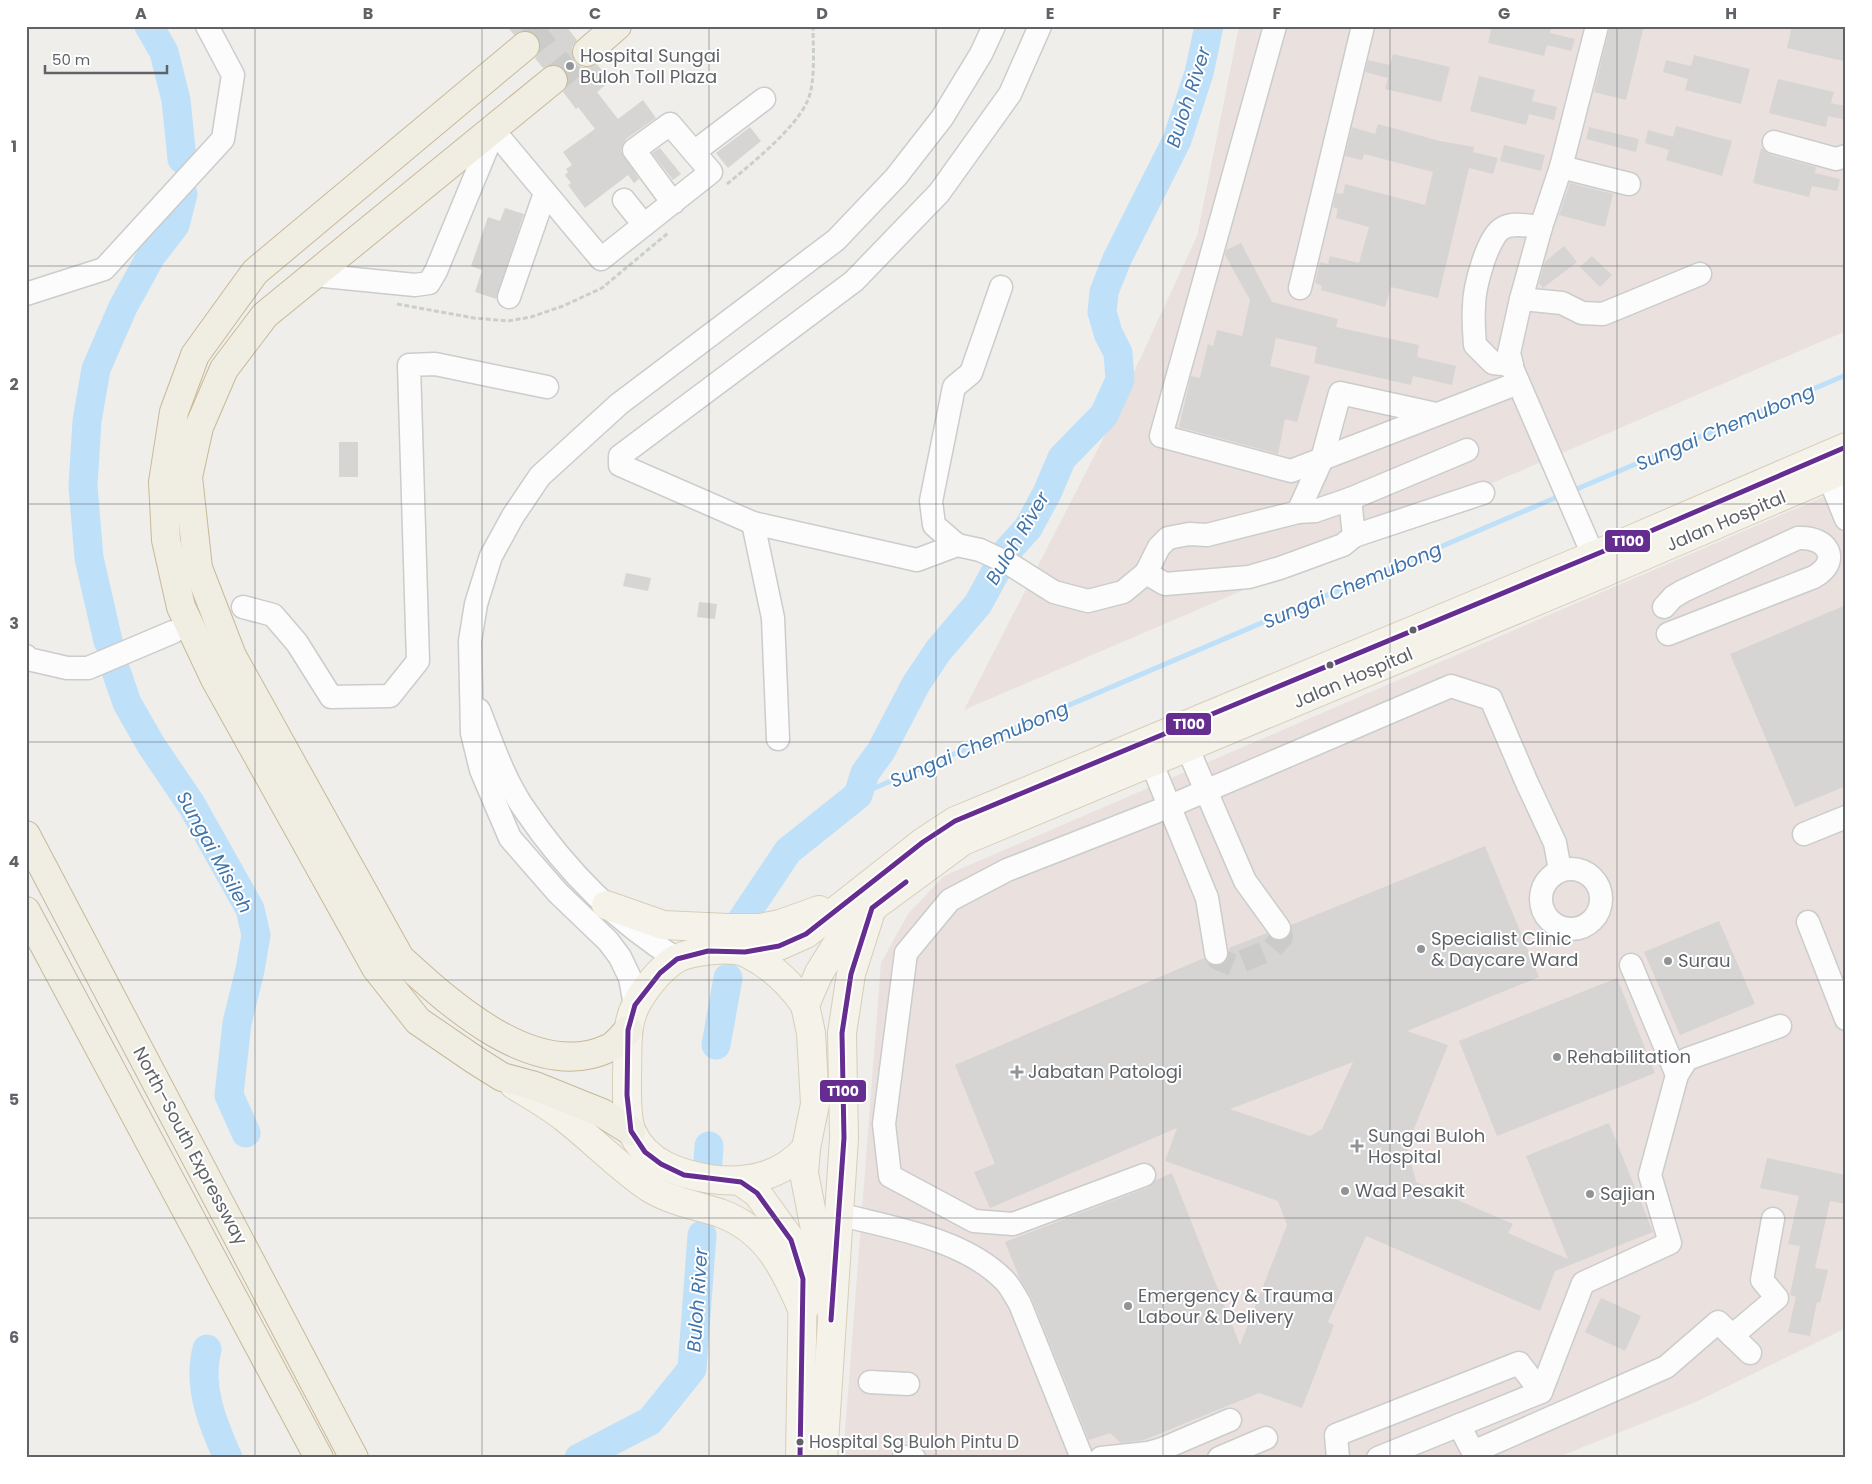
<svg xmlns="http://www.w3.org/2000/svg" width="1872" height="1484" font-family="Poppins,sans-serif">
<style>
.medical{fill:#eae0de}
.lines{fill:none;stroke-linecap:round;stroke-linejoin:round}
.stream{stroke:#bfe0f9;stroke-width:5}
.river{stroke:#bfe0f9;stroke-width:29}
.building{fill:#d6d5d3;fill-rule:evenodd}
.minor-tunnel{stroke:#cbcbca;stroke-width:22;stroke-dasharray:22 11;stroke-linecap:butt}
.highway-tunnel{stroke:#cbcbca;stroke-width:28;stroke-dasharray:28 14;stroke-linecap:butt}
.minor-casing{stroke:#cbcccc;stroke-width:25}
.major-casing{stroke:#d7ceb8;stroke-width:30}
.highway-casing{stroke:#c8b996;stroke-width:30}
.path{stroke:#cacfcc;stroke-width:3;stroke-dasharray:5 2.5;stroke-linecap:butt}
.minor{stroke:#fdfcfc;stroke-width:22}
.major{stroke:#f4f2e9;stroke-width:28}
.highway{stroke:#f0ede3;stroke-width:28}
.bus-1-casing{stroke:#fff;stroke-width:9}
.bus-1{stroke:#662d91;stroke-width:5}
.grid{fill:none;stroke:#5f6368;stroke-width:1;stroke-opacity:0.55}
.poi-dot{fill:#919496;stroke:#fff;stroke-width:2}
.bus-dot{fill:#5f6368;stroke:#fff;stroke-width:2}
.labels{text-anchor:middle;stroke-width:4;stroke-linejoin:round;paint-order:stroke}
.bus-label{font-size:17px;fill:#5f6368;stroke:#fff;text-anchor:start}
.poi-label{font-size:18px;fill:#5f6368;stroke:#fff;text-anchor:start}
.street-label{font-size:18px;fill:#5f6368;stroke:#fff}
.water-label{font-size:19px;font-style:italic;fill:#4174aa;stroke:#fff}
.line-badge{stroke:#fff;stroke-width:2}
.badge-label{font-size:14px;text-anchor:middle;font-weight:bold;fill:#fff}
.neatline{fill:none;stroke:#5f6368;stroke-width:2}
.grid-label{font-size:16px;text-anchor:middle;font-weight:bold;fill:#5f6368}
</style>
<rect width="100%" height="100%" fill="#efeeea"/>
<g class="medical">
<polygon points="1239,26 1846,26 1846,331 964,710 1102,441 1197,236"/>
<polygon points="1846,487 1846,1328 1698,1401 1556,1458 843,1458 881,963 908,914 944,876"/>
</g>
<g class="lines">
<g class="stream">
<polyline points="1572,491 1846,375"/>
<polyline points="858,795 1562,495"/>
</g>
<g class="river">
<polyline points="149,26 164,52 176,100 182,159"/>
<polyline points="108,641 89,558 83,486 87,421 96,369 123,307 151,256 175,225 183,194"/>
<polyline points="116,671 127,703 151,745 191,804 250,909 256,935 250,970 237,1023 229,1095 246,1133"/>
<polyline points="741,921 788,851 858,795 865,773 881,751 916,684 938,651 978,604 1007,551 1028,528 1047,493 1062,458 1104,415 1120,380 1118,353 1108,333 1102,312 1104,292 1117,259 1177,140 1199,73 1209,26"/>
<polyline points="716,1045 728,978"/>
<polyline points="707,1175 709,1146"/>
<path d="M207,1349C197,1387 213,1424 228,1458"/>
<polyline points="579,1458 650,1421 692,1369 702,1235"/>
</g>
</g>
<g class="building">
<polygon points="507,26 566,26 577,40 572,47 572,54 575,62 582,67 589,67 597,64 610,81 597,92 618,119 643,100 656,118 626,139 621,151 639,179 634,183 628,175 585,208 568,185 571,183 565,175 568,172 566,169 572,165 563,152 595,129 578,107 576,109 563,92 567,86 568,78 565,70 558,65 551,65 543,68 535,58 539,52 540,44 537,36 530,31 523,31 514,35"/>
<polygon points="1492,26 1551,26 1550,33 1575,39 1571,51 1547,45 1544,56 1488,43"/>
<polygon points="1610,26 1644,26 1626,100 1594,92"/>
<polygon points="1792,26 1846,26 1846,50 1843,61 1787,48"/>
<polygon points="1393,54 1450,67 1441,102 1385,89 1388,78 1365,72 1368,60 1390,65"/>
<polygon points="1694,55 1750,69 1741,104 1685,90 1688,79 1663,72 1666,60 1691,66"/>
<polygon points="1479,76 1535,90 1532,101 1557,107 1554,120 1529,114 1526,125 1470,111"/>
<polygon points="1778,79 1834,92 1831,103 1846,106 1846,120 1828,116 1826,127 1769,113"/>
<polygon points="1378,124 1440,141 1474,147 1473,152 1498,158 1493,174 1469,168 1438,298 1391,287 1385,307 1321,290 1322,286 1315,283 1320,262 1328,264 1330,256 1359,263 1369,227 1336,218 1338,209 1333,207 1336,193 1343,194 1345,184 1425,205 1433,172 1364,154 1362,160 1345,156 1352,127 1375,134"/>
<polygon points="1676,126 1732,141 1722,176 1666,160 1669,150 1645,143 1648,130 1673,137"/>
<polygon points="750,127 761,141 728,168 716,153"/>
<polygon points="1589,127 1639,139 1636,152 1586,139"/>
<polygon points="1504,145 1545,155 1541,171 1500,161"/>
<polygon points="660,148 681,174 673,180 652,153"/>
<polygon points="1761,148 1771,155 1816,167 1815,173 1840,179 1837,191 1812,186 1809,197 1753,183"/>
<polygon points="1570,183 1613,194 1605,227 1559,215"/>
<polygon points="505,208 524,214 496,299 475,292 482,270 471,266 488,217 500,221"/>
<polygon points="1241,243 1272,302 1338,319 1336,327 1419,345 1417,357 1456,366 1452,385 1413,376 1411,385 1314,363 1317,347 1276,338 1270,366 1310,376 1297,422 1285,419 1278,454 1179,427 1191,376 1200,378 1208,344 1213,346 1217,330 1242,336 1250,300 1225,255 1226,250"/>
<polygon points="1564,246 1577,262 1543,288 1539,283 1545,262"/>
<polygon points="1592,256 1612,275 1600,287 1580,267"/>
<rect x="339" y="442" width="19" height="35"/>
<polygon points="626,573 651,578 648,591 623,586"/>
<polygon points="699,602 717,604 715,619 697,617"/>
<polygon points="1846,605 1846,786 1795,807 1730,654"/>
<path d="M1485,846L1539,977L1407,1031L1448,1045L1407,1146L1416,1182L1513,1224L1508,1233L1568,1259L1526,1156L1609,1123L1653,1232L1555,1271L1540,1311L1366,1236L1328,1322L1334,1325L1302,1408L1259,1393L1144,1440L1121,1443L1110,1433L1089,1440L1032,1299L1020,1279L1005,1242L1149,1187L1156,1180L1172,1173L1240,1345L1287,1225L1278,1201L1165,1161L1177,1128L990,1208L974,1172L995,1164L955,1065L1204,958L1211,965L1219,966L1228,958L1229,948L1267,933L1274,940L1286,939L1291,933V925ZM1353,1062L1322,1129L1310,1136L1230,1109Z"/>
<polygon points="1719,921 1755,1004 1680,1035 1644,952"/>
<polygon points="1617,978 1655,1073 1497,1136 1459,1041"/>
<polygon points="1767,1158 1846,1175 1846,1204 1830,1201 1815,1268 1828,1270 1820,1303 1817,1302 1810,1336 1788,1332 1796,1297 1790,1295 1800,1246 1788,1244 1799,1196 1760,1188"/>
<polygon points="1601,1298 1641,1316 1625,1351 1585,1332"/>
</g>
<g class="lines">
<polyline class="minor-tunnel" points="1216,953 1218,959 1233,965 1272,949 1282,937 1279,928"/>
<g class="highway-tunnel">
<polyline points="525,46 551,26"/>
<polyline points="553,80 587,52"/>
</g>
<defs>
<g id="minor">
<polyline points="1040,26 1010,94 939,193 854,281 620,456 620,465 753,523 917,560 957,545 980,550 1008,563 1054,592 1088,601 1123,592 1146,573 1159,547 1168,538 1189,534 1207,535 1298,512 1315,511 1350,499 1467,450"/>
<polyline points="1275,26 1161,436 1291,471 1518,383"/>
<polyline points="1597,26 1561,167 1541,227 1521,299 1509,353 1513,370 1600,571"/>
<polyline points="1774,142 1836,159 1846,156"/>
<polyline points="694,152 764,99"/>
<polyline points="1561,167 1629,184"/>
<polyline points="624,200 644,225"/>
<polyline points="314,275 415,285 429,283 436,271 494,131 601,259 711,172 670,124 634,150 673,203"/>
<polyline points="1300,288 1363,26"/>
<polyline points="26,294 104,269 223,139 233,75 207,26"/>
<polyline points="509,297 545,193"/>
<polyline points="1521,299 1562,303 1582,313 1603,314 1700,274"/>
<path d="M1512,365L1493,363L1475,345C1474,332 1473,319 1474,306C1474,289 1487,236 1503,228C1513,222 1529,226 1541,227"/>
<polyline points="1822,460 1846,519"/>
<polyline points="1298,512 1322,459 1340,393 1436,414"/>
<polyline points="753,523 773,618 778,739"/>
<polyline points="1354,536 1483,493"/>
<polyline points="957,545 934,525 931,501 954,387 971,373 1001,287"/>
<polyline points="1146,573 1165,584 1249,577 1280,568 1343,545 1354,536 1350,499"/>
<polyline points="243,607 273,615 297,643 331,697 390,696 418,661 409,365 435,364 547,387"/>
<path d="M1664,607L1673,597L1683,591L1798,538C1828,536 1842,561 1814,577L1668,634"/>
<polyline points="26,656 28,659 67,668 88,668 173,632"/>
<path d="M479,710C492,743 504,780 525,810C565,869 616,921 677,959"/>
<polyline points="1181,733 1245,881 1279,928"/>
<polyline points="1145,747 1207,898 1216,953"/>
<polyline points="1804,834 1846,817"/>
<circle cx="1571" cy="899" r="30"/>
<polyline points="1808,922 1846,1019"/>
<polyline points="1631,965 1677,1075"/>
<polyline points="635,1005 630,978 620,957 608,941 558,893 510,838 481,770 472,733 470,641 476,604 491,556 513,516 540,476 619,404 836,240 896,177 942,118 981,54 994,26"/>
<polyline points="1144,1175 1013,1224 974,1221 890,1176 884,1124 906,953 950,900 1007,870 1168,807 1451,686 1491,699 1527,783 1555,843 1560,870"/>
<path d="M838,1214C892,1228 965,1239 1005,1281C1011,1287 1015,1296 1020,1304L1082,1458"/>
<polyline points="1732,1336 1777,1298 1762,1280 1773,1219"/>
<polyline points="870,1382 908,1384"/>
<polyline points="1459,1425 1473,1452 1666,1367 1718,1322 1750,1353"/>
<polyline points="904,1457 914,1458"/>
<polyline points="1101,1458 1148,1453 1162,1449 1230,1420"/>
<polyline points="1219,1458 1266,1438"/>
<polyline points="1338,1458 1336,1435 1519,1363 1541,1392"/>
<polyline points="1378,1458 1541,1392 1583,1283 1670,1243 1650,1175 1677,1075 1687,1059 1780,1026"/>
</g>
<g id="major">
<polyline points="606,905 663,925 728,928 760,928 780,924 819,910"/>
<polyline points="745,952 779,946 806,934 923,842 955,821 1616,546 1846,447"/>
<path d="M805,1005C790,983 771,965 746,953C731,946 690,951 676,959C661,968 644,989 636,1005C625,1025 628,1053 627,1076C627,1090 626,1120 632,1132C646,1163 679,1174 710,1179C745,1184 782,1177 806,1148"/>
<path d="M514,1085C532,1096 550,1106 566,1119C594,1141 619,1167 648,1187C670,1201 695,1205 720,1213C767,1230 785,1269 803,1311"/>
<polyline points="741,1182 757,1193 791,1240 803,1279 800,1458"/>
<polyline points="831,1311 804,1173 806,1148 815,1104 811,1033 805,1005 819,973 837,944 872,908 963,841 1601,574 1846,469"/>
<polyline points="823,1458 844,1138 842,1033 851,974 871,911"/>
</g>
<g id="highway">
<polyline points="525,46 255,272 195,355 174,412 163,482 166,540 181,607 215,679 376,968 418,1021 475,1060 502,1077 535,1086 602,1113 631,1131"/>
<polyline points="587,52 617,26"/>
<path d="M553,80L265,315L224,369L199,427L188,477L198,568L232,656L400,958C450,1004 536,1083 609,1048C616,1045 623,1036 628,1030"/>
<polyline points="26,835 354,1458"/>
<polyline points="26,911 319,1458"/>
</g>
</defs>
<use href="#minor" class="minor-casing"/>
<use href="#major" class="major-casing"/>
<use href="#highway" class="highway-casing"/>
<g class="path">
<path d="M727,184C750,165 794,130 807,102C816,84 813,47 813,26"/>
<polyline points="397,304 474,318 508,321 531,317 563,306 602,288 668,233"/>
</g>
<use href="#minor" class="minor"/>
<use href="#major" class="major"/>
<use href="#highway" class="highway"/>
<defs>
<g id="bus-1">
<polyline points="831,1320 844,1138 842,1033 851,974 872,908 906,882"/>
<polyline points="800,1458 803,1279 791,1240 757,1193 741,1182 684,1175 661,1164 645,1152 631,1131 627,1095 628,1030 635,1005 660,973 677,959 708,951 745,952 779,946 806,934 923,842 955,821 1616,546 1846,447"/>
</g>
</defs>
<use href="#bus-1" class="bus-1-casing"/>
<use href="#bus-1" class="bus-1"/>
</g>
<path class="grid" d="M255,26V1458M482,26V1458M709,26V1458M936,26V1458M1163,26V1458M1390,26V1458M1617,26V1458M26,266H1846M26,504H1846M26,742H1846M26,980H1846M26,1218H1846"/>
<g class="poi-dot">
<circle cx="570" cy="66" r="5"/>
<circle cx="1421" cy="949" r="5"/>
<circle cx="1668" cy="961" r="5"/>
<circle cx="1557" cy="1057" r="5"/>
<path d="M1014.5 1064.5h5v5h5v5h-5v5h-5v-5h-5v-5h5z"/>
<path d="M1354.5 1138.5h5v5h5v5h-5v5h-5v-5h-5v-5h5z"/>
<circle cx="1345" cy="1191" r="5"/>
<circle cx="1590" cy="1194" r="5"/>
<circle cx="1128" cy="1306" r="5"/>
</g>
<g class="bus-dot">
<circle cx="1413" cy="630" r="4.5"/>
<circle cx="1330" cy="665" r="4.5"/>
<circle cx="800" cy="1442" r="4.5"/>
</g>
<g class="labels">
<g class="bus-label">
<text x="809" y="1448">Hospital Sg Buloh Pintu D</text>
</g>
<g class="poi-label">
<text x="580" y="62">Hospital Sungai<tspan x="580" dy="21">Buloh Toll Plaza</tspan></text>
<text x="1431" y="945">Specialist Clinic<tspan x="1431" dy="21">&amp; Daycare Ward</tspan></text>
<text x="1678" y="967">Surau</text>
<text x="1567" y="1063">Rehabilitation</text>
<text x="1028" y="1078">Jabatan Patologi</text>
<text x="1368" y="1142">Sungai Buloh<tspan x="1368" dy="21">Hospital</tspan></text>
<text x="1355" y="1197">Wad Pesakit</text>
<text x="1600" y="1200">Sajian</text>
<text x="1138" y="1302">Emergency &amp; Trauma<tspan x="1138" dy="21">Labour &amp; Delivery</tspan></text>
</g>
<g class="street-label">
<text transform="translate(1726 521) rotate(-23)" y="6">Jalan Hospital</text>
<text transform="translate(1353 678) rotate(-23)" y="6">Jalan Hospital</text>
<text transform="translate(190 1146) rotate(62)" y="6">North–South Expressway</text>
</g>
<g class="water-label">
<text transform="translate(1188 97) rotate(-72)" y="7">Buloh River</text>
<text transform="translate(1725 427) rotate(-23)" y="7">Sungai Chemubong</text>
<text transform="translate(1017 538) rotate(-59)" y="7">Buloh River</text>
<text transform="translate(1352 585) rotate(-23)" y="7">Sungai Chemubong</text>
<text transform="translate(979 744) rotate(-23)" y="7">Sungai Chemubong</text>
<text transform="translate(215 852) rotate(61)" y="7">Sungai Misileh</text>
<text transform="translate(697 1300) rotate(-86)" y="7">Buloh River</text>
</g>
</g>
<g class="line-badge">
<rect x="1604" y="529" width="47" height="24" rx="5" fill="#662d91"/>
<rect x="1165" y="712" width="47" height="24" rx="5" fill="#662d91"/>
<rect x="819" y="1079" width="48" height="24" rx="5" fill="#662d91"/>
</g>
<g class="badge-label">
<text x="1628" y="546">T100</text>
<text x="1189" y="729">T100</text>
<text x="843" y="1096">T100</text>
</g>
<rect width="1872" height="1484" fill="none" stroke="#ffffff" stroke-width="55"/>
<path d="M45 65v8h122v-8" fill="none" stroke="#5f6368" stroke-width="2.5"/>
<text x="52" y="65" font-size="15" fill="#5f6368" stroke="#ffffff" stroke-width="4" paint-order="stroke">50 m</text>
<rect x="28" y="28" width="1816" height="1428" class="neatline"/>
<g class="grid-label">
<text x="141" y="19">A</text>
<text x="368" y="19">B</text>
<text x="595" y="19">C</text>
<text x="822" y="19">D</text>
<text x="1050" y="19">E</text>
<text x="1277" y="19">F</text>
<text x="1504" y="19">G</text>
<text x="1731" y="19">H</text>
<text x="14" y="152">1</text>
<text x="14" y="390">2</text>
<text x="14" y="629">3</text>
<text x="14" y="867">4</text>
<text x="14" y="1105">5</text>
<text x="14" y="1343">6</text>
</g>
</svg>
